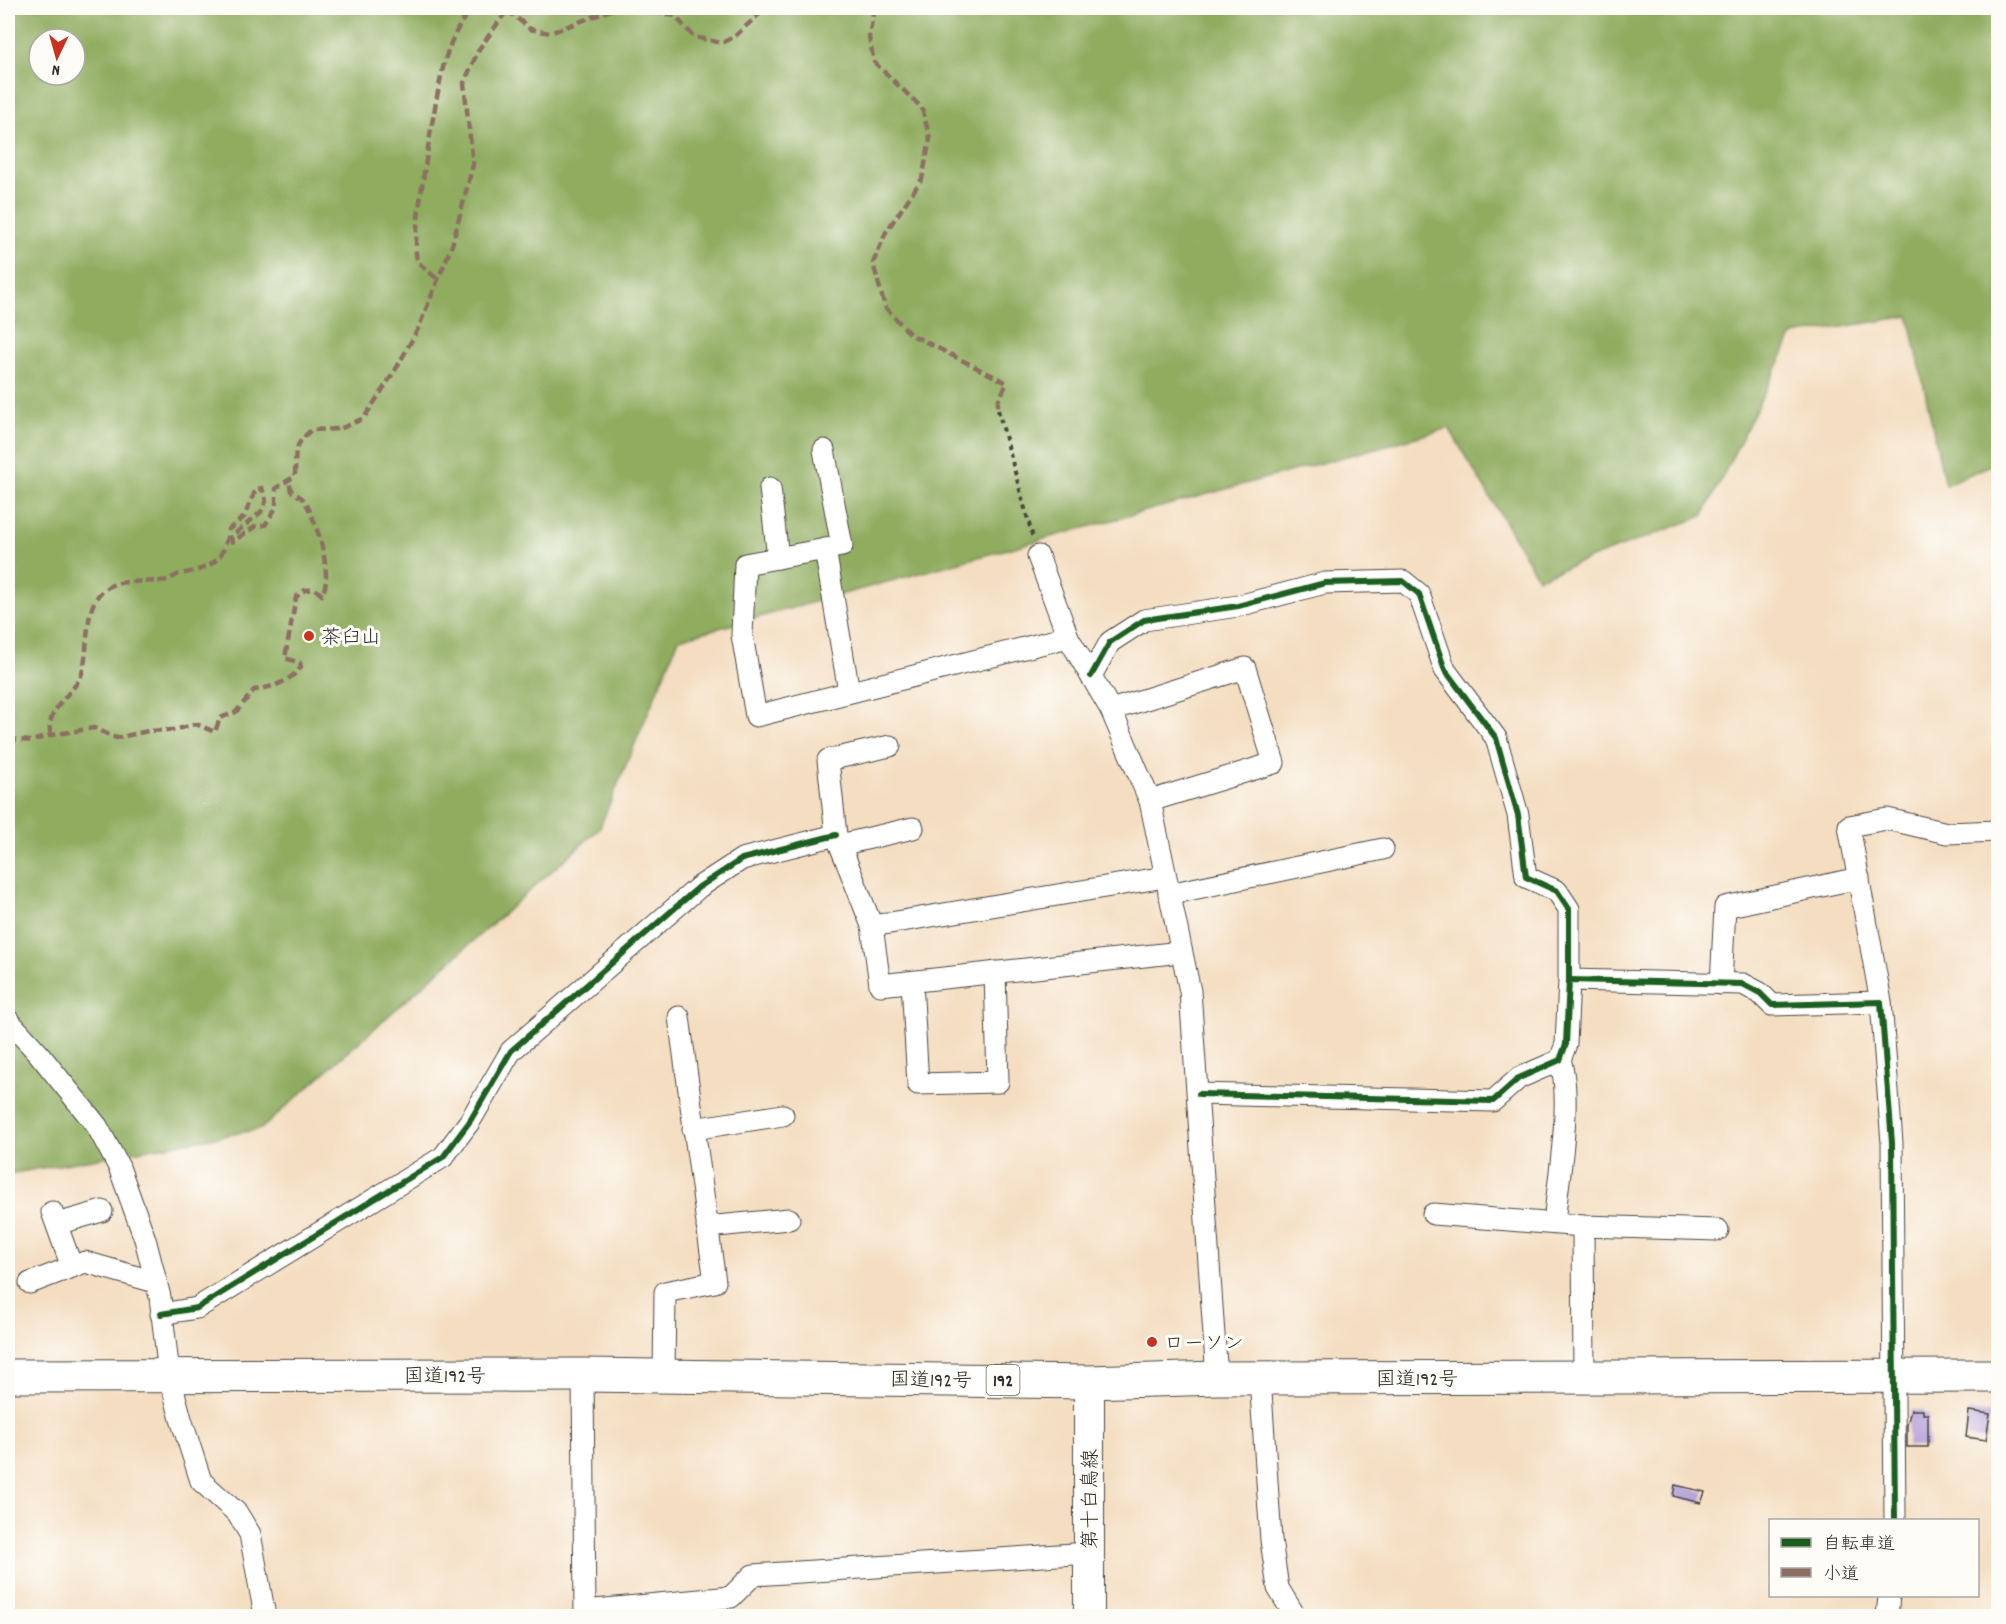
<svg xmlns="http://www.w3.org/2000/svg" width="2006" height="1624" font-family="Dekko,'Klee One',sans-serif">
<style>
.forest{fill:#8fac5f;stroke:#5d6c45;stroke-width:1.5;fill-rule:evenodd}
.building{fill:#ae97d8}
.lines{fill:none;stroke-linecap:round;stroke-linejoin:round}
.minor-casing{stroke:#494641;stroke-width:23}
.secondary-casing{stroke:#494641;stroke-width:32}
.trunk-casing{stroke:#494641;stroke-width:35}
.path{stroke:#494641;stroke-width:4;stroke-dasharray:4.5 4.5;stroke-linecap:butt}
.minor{stroke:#fff;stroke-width:21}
.secondary{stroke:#fff;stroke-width:30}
.trunk{stroke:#fff;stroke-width:33}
.quiet{stroke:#8d6e63;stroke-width:4.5;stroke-dasharray:9 4.5;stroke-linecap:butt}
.cycleway-casing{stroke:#fdfcf7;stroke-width:10}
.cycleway{stroke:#1b5e20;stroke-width:6}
.poi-dot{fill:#c8321e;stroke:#fdfcf7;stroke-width:2}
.labels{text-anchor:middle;stroke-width:6;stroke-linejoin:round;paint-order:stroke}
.shield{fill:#fdfcf7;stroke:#6a6a68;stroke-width:1.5}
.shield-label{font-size:18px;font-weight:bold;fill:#2b2b2b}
.poi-label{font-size:20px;fill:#2b2b2b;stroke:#fdfcf7;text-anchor:start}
.street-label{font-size:20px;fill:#2b2b2b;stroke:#fdfcf7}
</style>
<rect width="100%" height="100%" fill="#fdfcf7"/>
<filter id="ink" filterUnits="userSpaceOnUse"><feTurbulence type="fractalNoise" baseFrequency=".0167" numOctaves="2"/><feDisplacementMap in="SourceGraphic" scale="12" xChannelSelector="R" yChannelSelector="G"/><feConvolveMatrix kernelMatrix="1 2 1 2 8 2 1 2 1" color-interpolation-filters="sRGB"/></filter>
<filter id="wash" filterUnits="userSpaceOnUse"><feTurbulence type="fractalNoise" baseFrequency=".008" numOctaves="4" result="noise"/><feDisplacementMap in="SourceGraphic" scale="24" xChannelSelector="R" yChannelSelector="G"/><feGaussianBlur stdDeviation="1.35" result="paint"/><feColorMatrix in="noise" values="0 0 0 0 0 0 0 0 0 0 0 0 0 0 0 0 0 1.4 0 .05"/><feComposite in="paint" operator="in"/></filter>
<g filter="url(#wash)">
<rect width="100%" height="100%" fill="#f4ddc0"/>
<path class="forest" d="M8,8H1998V462L1945,485L1909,316L1793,335L1703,516L1538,578L1449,428L679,639L599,829L261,1129L8,1174ZM39,39H75V75H39Z"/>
<g id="blocks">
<g class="building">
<polygon points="1911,1410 1923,1410 1923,1414 1928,1414 1928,1447 1907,1447 1907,1425"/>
<polygon points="1969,1411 1990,1414 1986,1440 1966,1437"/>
<polygon points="1675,1485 1705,1492 1701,1503 1673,1496"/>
</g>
</g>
</g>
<g filter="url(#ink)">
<use href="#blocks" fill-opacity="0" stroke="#494641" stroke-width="1.5"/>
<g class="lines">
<defs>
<g id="minor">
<polyline points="824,450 842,546 745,564 742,635 756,716 1068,637"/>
<polyline points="770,488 778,558"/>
<polyline points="825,549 849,692"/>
<polyline points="1038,556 1068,637 1111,710 1150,801 1190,991 1217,1378"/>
<polyline points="1091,676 1110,642 1144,620 1238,606 1325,583 1403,581 1419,594 1445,670 1496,738 1518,815 1526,877 1557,891 1569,909 1569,980"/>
<polyline points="1111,710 1245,668 1274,763 1150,801"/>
<polyline points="890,746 828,760 836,835 872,926 880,985 1181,952"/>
<polyline points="840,845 913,828"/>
<polyline points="1169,894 1383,849"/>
<polyline points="872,926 1165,877"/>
<polyline points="912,982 918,1084 998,1082 995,972"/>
<polyline points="1721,984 1725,907 1859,878"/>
<polyline points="1881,1002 1849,826 1887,819 1947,833 1998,831"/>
<polyline points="8,1020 39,1054 97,1126 119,1167 145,1239 160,1297 169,1374 181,1419 201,1481 237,1513 250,1534 265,1616"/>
<polyline points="1199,1094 1493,1101 1519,1078 1560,1060 1566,1044 1569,980 1743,984 1760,993 1772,1005 1881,1002 1892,1143 1895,1520"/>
<polyline points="693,1129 783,1115"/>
<polyline points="52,1212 72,1267"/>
<polyline points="1433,1214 1583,1226 1718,1230"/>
<path d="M1554,1223C1558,1181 1573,1098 1560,1060"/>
<polyline points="57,1224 102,1211"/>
<polyline points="1583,1226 1584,1377"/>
<polyline points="707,1227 789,1219"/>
<polyline points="30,1283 85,1262 155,1282"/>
<polyline points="161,1314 197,1308 443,1157 470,1121 511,1051 699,887 742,859 836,835"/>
<polyline points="583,1375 585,1616"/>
<polyline points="664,1376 665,1292 715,1282 679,1017"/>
<polyline points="1260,1378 1271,1540 1278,1588 1295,1616"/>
<polyline points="585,1611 731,1597 753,1575 1089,1553"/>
<polyline points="1887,1616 1889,1596"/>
</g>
<polyline id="secondary" points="1089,1382 1089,1616"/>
<polyline id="trunk" points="8,1376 583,1375 1089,1382 1217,1378 1998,1376"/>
</defs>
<use href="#minor" class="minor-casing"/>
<use href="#secondary" class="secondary-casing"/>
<use href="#trunk" class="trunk-casing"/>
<polyline class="path" points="998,410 1033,538"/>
<use href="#minor" class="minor"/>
<use href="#secondary" class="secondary"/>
<use href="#trunk" class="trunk"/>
<g class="quiet">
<polyline points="626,8 675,16 694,37 722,43 734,37 766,8"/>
<polyline points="874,8 869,37 874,62 922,108 930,139 922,179 886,232 873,263 885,307 910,334 1007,383 998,401 998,410"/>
<polyline points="507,10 530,29 550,33 616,8"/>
<path d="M436,278C431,273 420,266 417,259C410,243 437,89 444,64C449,44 459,23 472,8"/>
<path d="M51,735C44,713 69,696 79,680C92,656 80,606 105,589C123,577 148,584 168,580C172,578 175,575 180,574C208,569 225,563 228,530L244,517L256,489L262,488L266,501L261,512L231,537L232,542L256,526L265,525L276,508V488L295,476C296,452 292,447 311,430L340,429L364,418L396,369L418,329L452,245L473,165L464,83L479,49L509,8"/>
<path d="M8,739L32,741L51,735L94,728L116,738L148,731L174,730L196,724L215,732L220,718L236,712L254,690C272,687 289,683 301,667L300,663L285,658L296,597L305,590L315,589L322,595C334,576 316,517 303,499C300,496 295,494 291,491L289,480"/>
</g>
<defs>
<g id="cycleway">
<polyline points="1091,676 1110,642 1144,620 1238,606 1325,583 1403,581 1419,594 1445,670 1496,738 1518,815 1526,877 1557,891 1569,909 1569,980"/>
<polyline points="1199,1094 1493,1101 1519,1078 1560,1060 1566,1044 1569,980 1743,984 1760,993 1772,1005 1881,1002 1892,1143 1895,1520"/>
<polyline points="161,1314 197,1308 443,1157 470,1121 511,1051 699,887 742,859 836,835"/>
</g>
</defs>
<use href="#cycleway" class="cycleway-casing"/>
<use href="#cycleway" class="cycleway"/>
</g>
</g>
<g class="poi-dot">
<circle cx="309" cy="636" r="6"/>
<circle cx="1152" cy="1342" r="6"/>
</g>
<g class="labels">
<rect class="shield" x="986.5" y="1365" width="33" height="30" rx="4.5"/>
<g class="shield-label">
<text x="1003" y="1386">192</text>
</g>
<g class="poi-label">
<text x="321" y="643">茶臼山</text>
<text x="1164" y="1349">ローソン</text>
</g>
<g class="street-label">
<text x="445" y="1382">国道192号</text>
<text x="1417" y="1385">国道192号</text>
<text transform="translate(931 1379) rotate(1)" y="7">国道192号</text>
<text transform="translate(1089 1499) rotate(-90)" y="7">第十白鳥線</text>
</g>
</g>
<rect width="2006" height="1624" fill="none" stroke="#fdfcf7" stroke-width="30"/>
<rect x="1769" y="1519" width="210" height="78" fill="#fdfcf7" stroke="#a9a8a5" stroke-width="1.5"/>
<rect x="1781" y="1538" width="30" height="9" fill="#1b5e20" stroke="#a9a8a5" stroke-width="1.5"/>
<text x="1823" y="1549" font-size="18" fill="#2b2b2b">自転車道</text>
<rect x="1781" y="1568" width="30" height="9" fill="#8d6e63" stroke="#a9a8a5" stroke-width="1.5"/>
<text x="1823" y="1579" font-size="18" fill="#2b2b2b">小道</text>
<g transform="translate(57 57) rotate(185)"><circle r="28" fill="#fdfcf7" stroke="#a9a8a5" stroke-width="1.5"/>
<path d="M0-4.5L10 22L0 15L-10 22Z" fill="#c8321e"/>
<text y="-9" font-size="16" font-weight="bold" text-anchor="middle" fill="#2b2b2b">N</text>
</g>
</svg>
